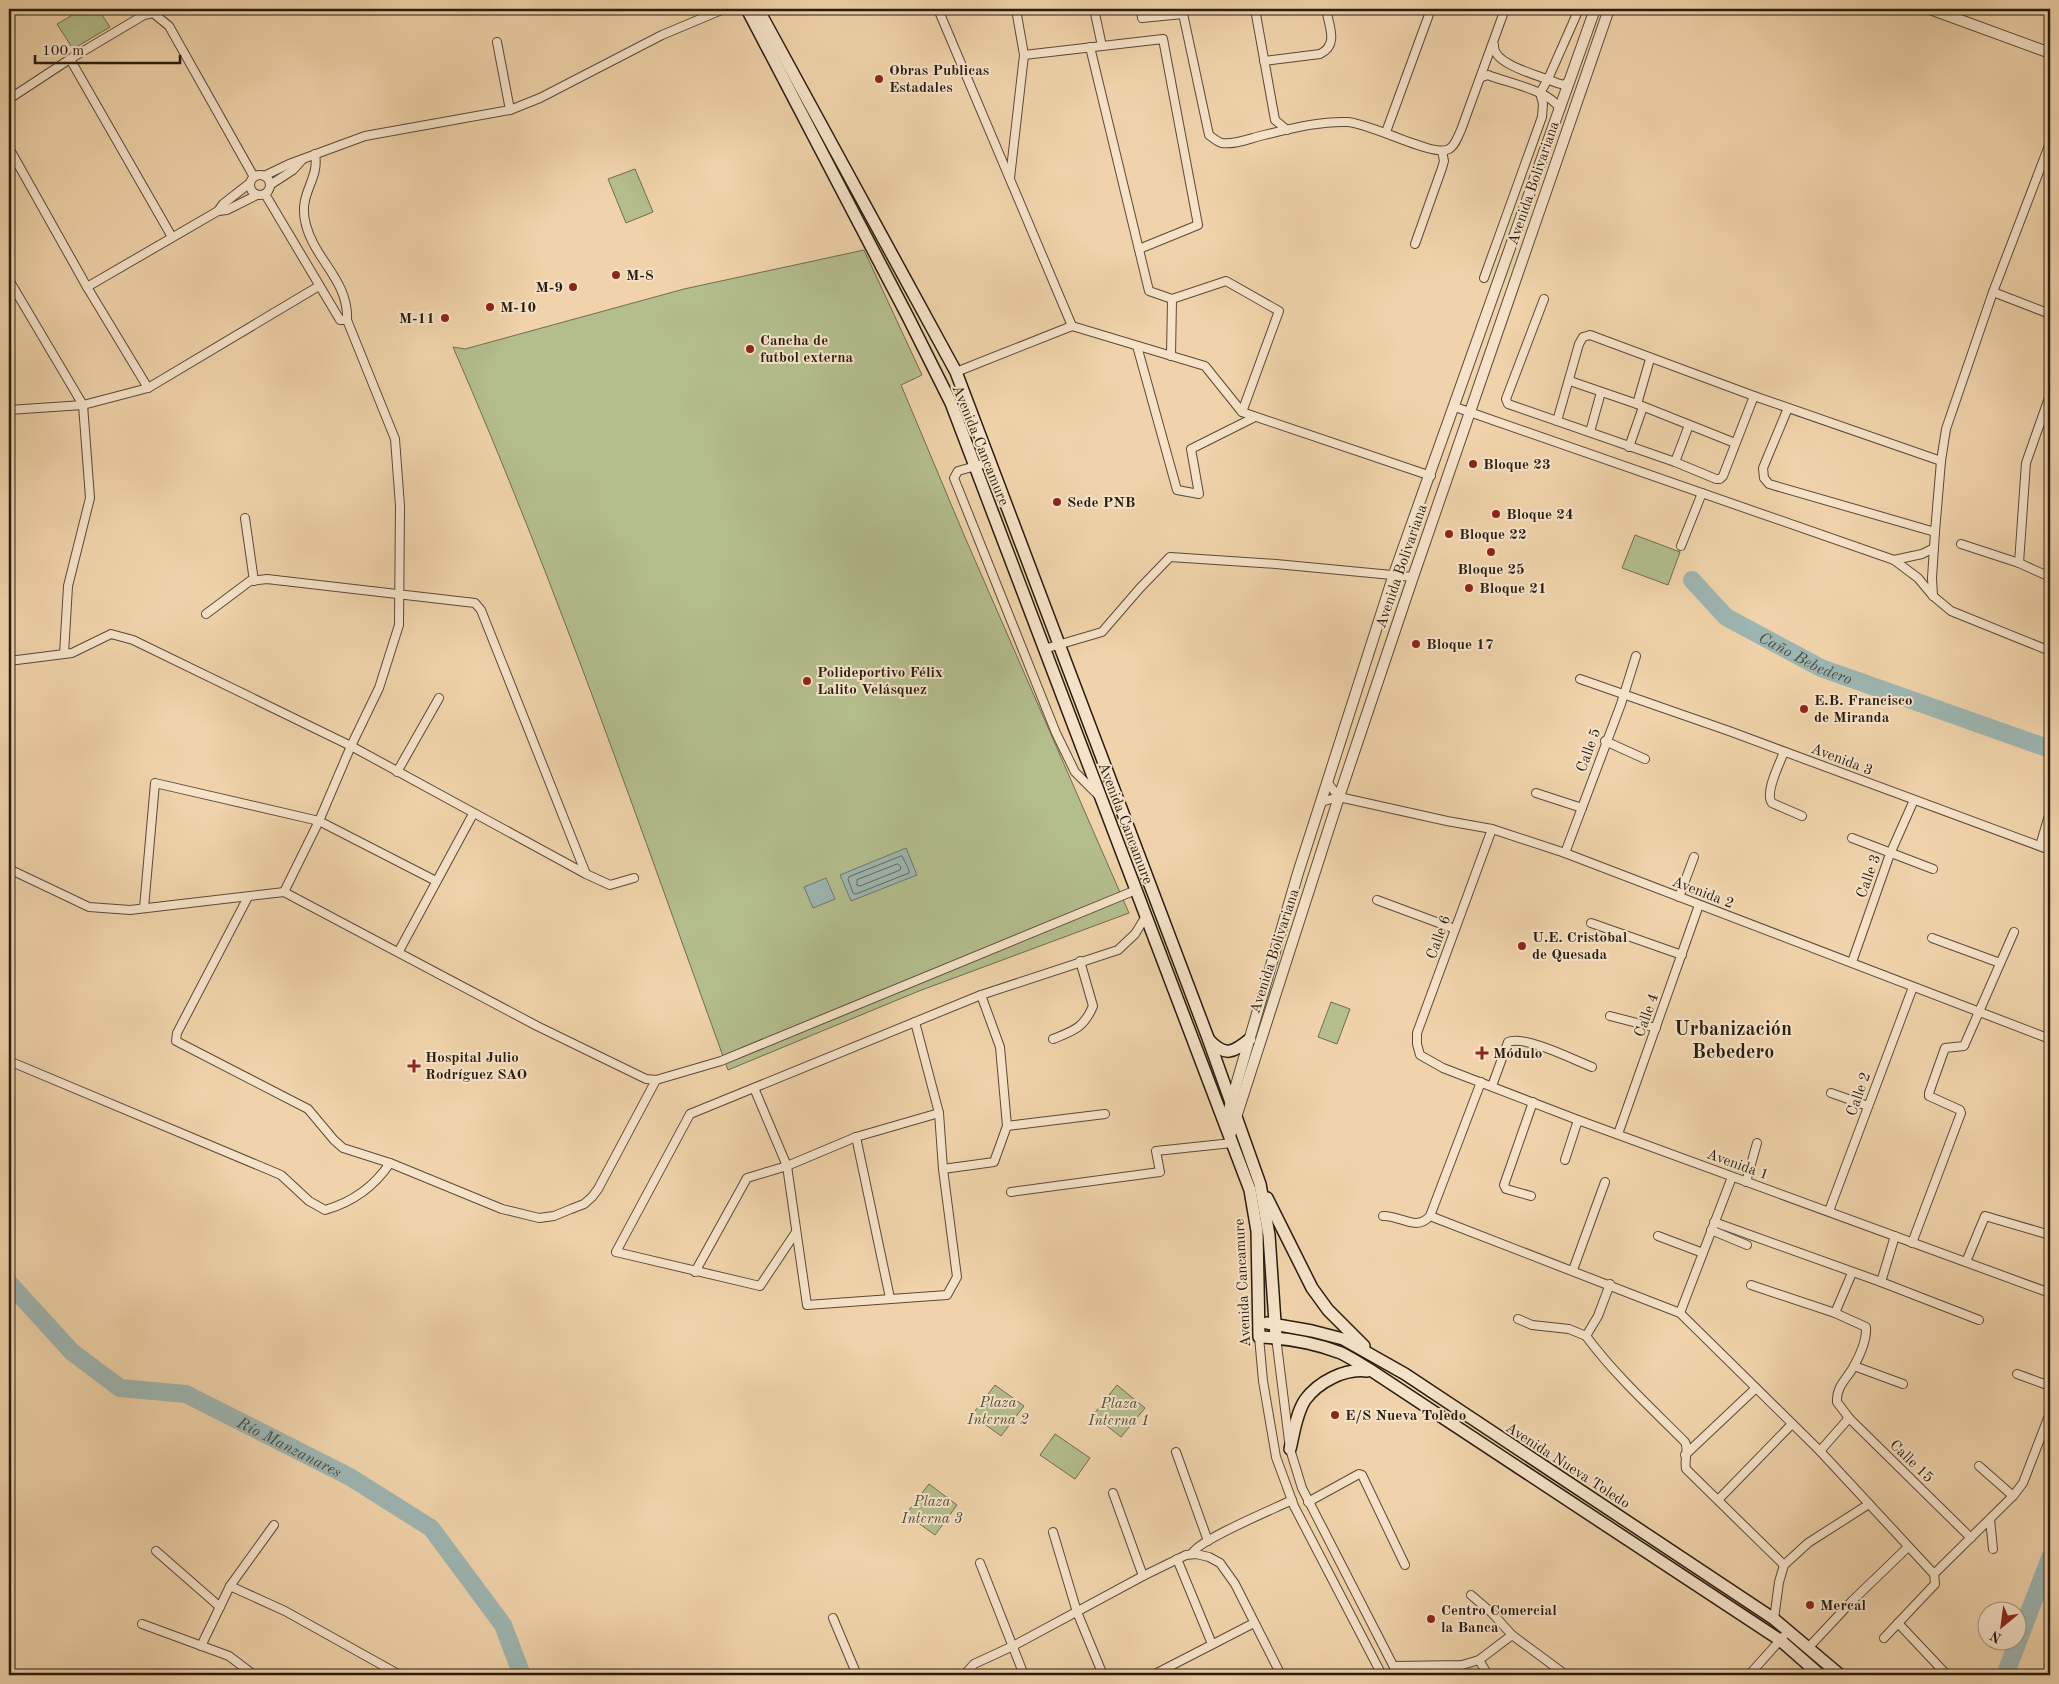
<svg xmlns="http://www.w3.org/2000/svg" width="2059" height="1684" font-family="'Old Standard TT',serif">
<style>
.green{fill:#b4be8d;stroke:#6e6d4e}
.water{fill:#9db6b2;stroke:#6e7871}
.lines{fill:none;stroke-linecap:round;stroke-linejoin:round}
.shore{stroke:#626960;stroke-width:1}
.river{stroke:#9db6b2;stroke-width:18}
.minor-casing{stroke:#5a4a36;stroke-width:10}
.tertiary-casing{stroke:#5a4a36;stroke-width:12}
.secondary-casing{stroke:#281c0f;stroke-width:14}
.minor{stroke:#f5e2c8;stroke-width:8}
.tertiary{stroke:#f5e2c8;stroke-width:10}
.secondary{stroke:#f5e2c8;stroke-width:11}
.poi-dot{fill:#8f2418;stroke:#f5e2c8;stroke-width:2}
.labels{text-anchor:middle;stroke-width:4;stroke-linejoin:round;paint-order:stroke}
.poi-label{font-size:15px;font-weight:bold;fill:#281c0f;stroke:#f5e2c8;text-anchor:start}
.street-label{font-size:15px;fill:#281c0f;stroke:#f5e2c8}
.park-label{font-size:15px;font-style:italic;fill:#524d35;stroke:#f5e2c8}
.water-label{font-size:16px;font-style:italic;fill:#4b4a40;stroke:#f5e2c8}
.district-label{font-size:20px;font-weight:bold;fill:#281c0f;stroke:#f5e2c8}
</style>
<rect width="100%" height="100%" fill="#f0d3aa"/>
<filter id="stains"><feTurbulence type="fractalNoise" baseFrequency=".004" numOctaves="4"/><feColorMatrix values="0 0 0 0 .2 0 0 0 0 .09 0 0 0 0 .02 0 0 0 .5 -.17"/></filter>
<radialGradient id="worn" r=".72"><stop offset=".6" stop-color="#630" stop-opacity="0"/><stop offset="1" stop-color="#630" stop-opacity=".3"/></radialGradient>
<g class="green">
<polygon points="83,9 98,9 110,27 73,49 57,24"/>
<polygon points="635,169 653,212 626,223 608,179"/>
<path d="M864,250L922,375L901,385L964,535L1129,913L919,991L728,1070C640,827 556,583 453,347L465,349L684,289Z"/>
<polygon points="1635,535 1680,552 1668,585 1622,568"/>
<polygon points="1331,1002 1350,1009 1337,1044 1318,1037"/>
<polygon points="995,1385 1024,1406 1001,1436 972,1415"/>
<polygon points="1117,1385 1145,1408 1121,1437 1093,1415"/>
<polygon points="1055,1434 1090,1458 1075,1479 1040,1455"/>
<polygon points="929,1484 957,1505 935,1535 906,1514"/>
</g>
<g class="water">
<polygon points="906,848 917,875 851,901 840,875"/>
<polygon points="826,878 835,899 813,908 804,887"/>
</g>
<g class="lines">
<g class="shore">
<polygon points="902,856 909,870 909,873 856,894 853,893 848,879 849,877"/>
<polygon points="898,864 901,867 900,870 860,886 857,885 857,880"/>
</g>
<g class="river">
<path id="s1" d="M1692,580L1726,617L1821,668L2050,749"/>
<path id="s2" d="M9,1283L72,1352L120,1388L186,1394L350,1477L431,1528L503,1625L522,1675"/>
<polyline points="2005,1675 2050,1558"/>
</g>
<defs>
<g id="minor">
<polyline points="938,9 1072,326"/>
<polyline points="1094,9 1102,46"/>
<polyline points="1141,9 1142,18 1183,14"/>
<path d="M1182,9L1209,135C1213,138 1217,142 1222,143C1235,145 1251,138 1264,135C1290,129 1319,121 1347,122C1371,123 1434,158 1449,149C1455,146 1458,136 1461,130L1505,9"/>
<polyline points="1255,9 1275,120 1287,130"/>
<polyline points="1955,18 1958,9"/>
<polyline points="497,42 510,110"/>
<path d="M1494,45C1492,65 1542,76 1557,83L1564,85L1570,80"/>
<polyline points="1090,47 1149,291 1172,299 1226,281 1279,311 1242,412"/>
<polyline points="1024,55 1163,39 1198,225 1139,249"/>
<polyline points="70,59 172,237"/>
<path d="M1264,61L1320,54C1339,45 1329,26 1326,9"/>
<path d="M1482,77L1488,75C1508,83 1549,90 1560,109"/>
<polyline points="1540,93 1548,79 1579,9"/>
<polyline points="9,99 70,59 144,15 153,13 169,26 254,177"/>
<polyline points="1386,132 1431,9"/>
<polyline points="9,148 87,287 148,388"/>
<circle cx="260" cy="185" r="10"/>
<polyline points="264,176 289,164 365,136 510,110 540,98 662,35 724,9"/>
<polyline points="1010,178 1024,55 1016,9"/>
<polyline points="270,185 293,170 302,160"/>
<polyline points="265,194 340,320 347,320"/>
<polyline points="218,211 223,204 250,183"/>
<polyline points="1415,244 1442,168 1444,161 1442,151"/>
<polyline points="1484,278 1542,117 1543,104 1540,93"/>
<polyline points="9,280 83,405 90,498 68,586 64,654"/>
<polyline points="87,287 218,211 227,210 257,195"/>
<polyline points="1993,292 2050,314"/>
<polyline points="1544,299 1506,399 1508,404 1511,405 1675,462 1716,479 1720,479 1723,476 1754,396"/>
<polyline points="1137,346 1177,490 1199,494 1191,449 1255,417"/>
<polyline points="1171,356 1172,299"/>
<polyline points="956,372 1072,326 1205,366 1242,412 1431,476"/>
<polyline points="1570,381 1637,404 1735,443"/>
<polyline points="1637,404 1650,359"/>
<polyline points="1455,407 1894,560 1918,578 1933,596 1951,611 2050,651"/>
<polyline points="1788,408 1763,468 1764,478 1769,484 1935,532"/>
<polyline points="9,410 83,405 148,388 319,286"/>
<polyline points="1557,421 1579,344 1583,337 1590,335 1754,396 1941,461"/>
<polyline points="1590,432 1601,392"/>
<polyline points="1629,447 1643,407"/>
<polyline points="990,462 958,471 954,478 1056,733 1075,772 1099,796"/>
<polyline points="1675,462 1689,425"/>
<polyline points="245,518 254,581"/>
<polyline points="1961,544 2019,563 2050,577"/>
<polyline points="1681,546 1702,493"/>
<polyline points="1894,560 1922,554 1934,548"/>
<polyline points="2019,563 2026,463 2050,395"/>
<polyline points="1933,596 1932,578 1935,532 1941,461 1946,429 1993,292 2050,143"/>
<polyline points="206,614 250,581 267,579 475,603 481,610 586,874"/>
<polyline points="1044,649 1102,632 1140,588 1170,557 1276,564 1413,577"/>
<polyline points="9,661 72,653 111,634 133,640 351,746 586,874 610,885 634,878"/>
<polyline points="1580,679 1729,731 2050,850"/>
<polyline points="1605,741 1645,759"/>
<path d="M1784,752C1780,763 1764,793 1772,803L1802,816"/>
<polyline points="397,772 439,698"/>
<polyline points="1327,782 1339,797"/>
<polyline points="1536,793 1582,808"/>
<polyline points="1321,802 1339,797 1447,821 1492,829 1565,853 2050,1039"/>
<polyline points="1492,829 1417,1033 1417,1044 1420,1055 1443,1068 1578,1120 2050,1293"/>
<polyline points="1852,838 1933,869"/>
<polyline points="2040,846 2050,812"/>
<polyline points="1565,853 1621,704 1636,656"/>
<polyline points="9,869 89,907 130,910 284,892 537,1026 646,1079 656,1080 721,1061 1136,890"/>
<path d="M284,892L319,821L351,746L379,688L399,625L400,506L395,439L347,320C349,281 315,260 306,225C297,193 320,181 315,154"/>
<polyline points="248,897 177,1033 176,1041 308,1109 334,1140 343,1148 390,1163 502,1209 539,1218 554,1216 571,1209 584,1204 592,1197 598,1189 656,1080"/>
<polyline points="1679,897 1694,857"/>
<polyline points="1377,900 1455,929"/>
<polyline points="144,908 155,783 319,821 436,881"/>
<polyline points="1591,923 1682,955"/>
<polyline points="1932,938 2000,963"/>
<polyline points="399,951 473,814"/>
<polyline points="1852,962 1890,854 1914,800"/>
<polyline points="1610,1016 1656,1028"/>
<path d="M1053,1039C1073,1031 1084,1028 1093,1006L1080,961"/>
<path d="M9,1061L281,1175L309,1201L325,1210C353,1202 374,1187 390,1163"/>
<path d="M1492,1086L1508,1042C1525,1035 1574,1060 1592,1067"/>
<polyline points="754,1088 787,1166 807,1305 947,1295 957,1277 943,1169 939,1113 915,1022"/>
<polyline points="1831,1093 1868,1106"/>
<polyline points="1007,1126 1105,1114"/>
<polyline points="1618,1134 1699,905"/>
<polyline points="856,1137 890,1298"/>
<polyline points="1565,1160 1578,1120"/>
<polyline points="943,1169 994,1162 1007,1126 1000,1047 981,995"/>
<polyline points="1746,1182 1757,1143"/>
<polyline points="1011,1192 1160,1172 1156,1151 1232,1143"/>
<polyline points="1531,1196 1506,1189 1504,1185 1533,1102"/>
<polyline points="1829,1211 1913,987"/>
<path d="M1383,1216C1400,1215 1416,1232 1430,1216L1481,1082"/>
<polyline points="1430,1216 1680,1313 1820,1451 1934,1574 1935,1584 1884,1638"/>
<polyline points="1714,1222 1881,1282 1895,1236"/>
<polyline points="1711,1230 1747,1245"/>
<polyline points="796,1232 760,1286 616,1252 690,1114 981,995 1118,950 1135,934 1146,916"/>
<polyline points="1658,1236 1703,1253"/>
<polyline points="1912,1243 1961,1113 1960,1110 1929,1096 1929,1093 1945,1048 1964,1046 2014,932"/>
<polyline points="1966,1262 1985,1216 2050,1235"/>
<polyline points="1573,1270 1605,1182"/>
<polyline points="695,1272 747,1178 787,1166 856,1137 939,1113"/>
<polyline points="1881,1282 1979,1320"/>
<path d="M1610,1284L1598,1316L1586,1336C1615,1375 1651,1408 1685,1442C1689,1449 1684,1460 1686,1469L1784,1565"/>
<path d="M1751,1285L1835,1313L1866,1327C1867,1339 1860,1355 1854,1366C1847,1379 1836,1386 1837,1402L1849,1418L1971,1538"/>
<polyline points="1680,1313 1732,1177"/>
<polyline points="1835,1313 1852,1273"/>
<polyline points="1518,1319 1532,1325 1569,1329 1586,1336"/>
<polyline points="1259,1337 1263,1381 1276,1457 1294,1506 1382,1675"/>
<polyline points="1276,1337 1290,1449 1302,1488 1398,1675"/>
<polyline points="1854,1366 1903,1384"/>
<polyline points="2017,1374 2050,1386"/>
<polyline points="1820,1451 1849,1418"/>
<polyline points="1176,1452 1208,1541"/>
<polyline points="1685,1455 1756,1388"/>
<polyline points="1979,1466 2013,1496"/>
<polyline points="1113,1493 1143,1576"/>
<polyline points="1718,1500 1792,1424"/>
<polyline points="1308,1502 1359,1474 1362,1475 1405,1565"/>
<polyline points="1990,1519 1993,1549"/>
<polyline points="1053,1532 1077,1612 1103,1675"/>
<polyline points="156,1551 220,1607"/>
<path d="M1192,1554C1196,1541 1276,1508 1292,1500"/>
<polyline points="1177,1559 1212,1644"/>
<polyline points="980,1563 1024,1675"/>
<polyline points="1934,1574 2013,1496 2023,1483 2050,1413"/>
<polyline points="230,1586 285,1611 400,1675"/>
<polyline points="1471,1595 1492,1613 1512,1635"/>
<polyline points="833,1618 857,1675"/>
<polyline points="1774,1619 1779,1582 1784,1565 1808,1543 1869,1504"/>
<polyline points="1898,1623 1947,1675"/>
<polyline points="142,1624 229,1656 254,1675"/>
<polyline points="201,1646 230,1586 274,1525"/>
<polyline points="1809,1647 1852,1601 1908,1547"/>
<polyline points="1479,1660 1488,1675"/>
<polyline points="1394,1666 1462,1665 1479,1660 1512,1635 1566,1675"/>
<polyline points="964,1675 974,1664 1013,1646 1143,1576 1186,1555 1196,1554 1209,1557 1220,1563 1235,1584 1281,1675"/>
<polyline points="1153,1675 1254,1623"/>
<polyline points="1749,1675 1783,1637"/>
</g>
<g id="tertiary">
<polyline points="1930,9 2050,53"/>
<polyline points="1225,1123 1298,873 1394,574 1595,9"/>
<polyline points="1230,1136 1339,797 1413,577 1609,9"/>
</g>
<g id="secondary">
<path d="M747,9L908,317L951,403L1250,1190L1257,1231L1259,1337C1286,1338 1315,1343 1341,1353C1351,1358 1362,1365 1372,1371L1780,1640L1820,1675"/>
<polyline points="758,9 956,372 1208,1038 1260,1184 1269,1235 1276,1337"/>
<path d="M1209,1040C1225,1057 1233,1053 1250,1039"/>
<polyline points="1267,1198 1312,1288 1328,1310 1364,1346"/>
<polyline points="1267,1323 1312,1331 1343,1339 1405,1374 1774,1619 1840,1675"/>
<path d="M1290,1449C1294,1433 1296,1414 1305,1400C1318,1382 1345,1368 1367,1371"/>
</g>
</defs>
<use href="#minor" class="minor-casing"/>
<use href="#tertiary" class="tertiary-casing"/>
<use href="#secondary" class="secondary-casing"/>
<use href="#minor" class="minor"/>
<use href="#tertiary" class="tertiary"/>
<use href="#secondary" class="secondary"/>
</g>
<g class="poi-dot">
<circle cx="879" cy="79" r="5"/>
<circle cx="616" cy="275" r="5"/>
<circle cx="573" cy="287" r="5"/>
<circle cx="490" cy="307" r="5"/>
<circle cx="445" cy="318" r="5"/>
<circle cx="750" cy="349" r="5"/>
<circle cx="1473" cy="464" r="5"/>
<circle cx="1057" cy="502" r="5"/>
<circle cx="1496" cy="514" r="5"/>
<circle cx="1449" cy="534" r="5"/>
<circle cx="1491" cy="552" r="5"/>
<circle cx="1469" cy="588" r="5"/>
<circle cx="1416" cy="644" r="5"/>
<circle cx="807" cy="681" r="5"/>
<circle cx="1804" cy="709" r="5"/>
<circle cx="1522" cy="946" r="5"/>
<path d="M1479.5 1045.5h5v5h5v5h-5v5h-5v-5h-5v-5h5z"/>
<path d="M411.5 1058.5h5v5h5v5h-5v5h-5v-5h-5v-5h5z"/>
<circle cx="1335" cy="1415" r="5"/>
<circle cx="1810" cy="1605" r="5"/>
<circle cx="1431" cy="1619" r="5"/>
</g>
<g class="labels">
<g class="poi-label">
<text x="889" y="75">Obras Publicas<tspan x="889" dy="17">Estadales</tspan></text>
<text x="626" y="280">M-8</text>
<text x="563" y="292" text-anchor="end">M-9</text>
<text x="500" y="312">M-10</text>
<text x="435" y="323" text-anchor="end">M-11</text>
<text x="760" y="345">Cancha de<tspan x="760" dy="17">futbol externa</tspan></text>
<text x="1483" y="469">Bloque 23</text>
<text x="1067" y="507">Sede PNB</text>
<text x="1506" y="519">Bloque 24</text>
<text x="1459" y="539">Bloque 22</text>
<text x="1491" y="574" text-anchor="middle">Bloque 25</text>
<text x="1479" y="593">Bloque 21</text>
<text x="1426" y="649">Bloque 17</text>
<text x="817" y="677">Polideportivo Félix<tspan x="817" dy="17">Lalito Velásquez</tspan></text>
<text x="1814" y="705">E.B. Francisco<tspan x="1814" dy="17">de Miranda</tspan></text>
<text x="1532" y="942">U.E. Cristobal<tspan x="1532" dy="17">de Quesada</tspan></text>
<text x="1493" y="1058">Módulo</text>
<text x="425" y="1062">Hospital Julio<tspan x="425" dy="17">Rodríguez SAO</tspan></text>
<text x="1345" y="1420">E/S Nueva Toledo</text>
<text x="1820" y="1610">Mercal</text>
<text x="1441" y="1615">Centro Comercial<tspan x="1441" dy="17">la Banca</tspan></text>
</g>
<g class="street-label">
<text transform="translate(1533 183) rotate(-71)" y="5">Avenida Bolivariana</text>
<text transform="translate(981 445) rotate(68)" y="5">Avenida Cancamure</text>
<text transform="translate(1401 566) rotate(-71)" y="5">Avenida Bolivariana</text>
<text transform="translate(1588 750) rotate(-70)" y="5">Calle 5</text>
<text transform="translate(1842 759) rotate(21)" y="5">Avenida 3</text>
<text transform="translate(1126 823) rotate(69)" y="5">Avenida Cancamure</text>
<text transform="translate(1868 876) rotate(-70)" y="5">Calle 3</text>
<text transform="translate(1703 892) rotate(21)" y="5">Avenida 2</text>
<text transform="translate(1438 937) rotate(-70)" y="5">Calle 6</text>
<text transform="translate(1274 951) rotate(-72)" y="5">Avenida Bolivariana</text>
<text transform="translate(1646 1015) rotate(-70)" y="5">Calle 4</text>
<text transform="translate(1858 1094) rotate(-70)" y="5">Calle 2</text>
<text transform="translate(1738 1164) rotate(20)" y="5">Avenida 1</text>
<text transform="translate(1242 1283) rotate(-93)" y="5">Avenida Cancamure</text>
<text transform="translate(1912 1461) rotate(44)" y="5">Calle 15</text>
<text transform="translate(1568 1465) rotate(33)" y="5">Avenida Nueva Toledo</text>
</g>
<g class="park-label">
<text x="998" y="1407">Plaza<tspan x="998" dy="17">Interna 2</tspan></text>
<text x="1119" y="1408">Plaza<tspan x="1119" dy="17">Interna 1</tspan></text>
<text x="932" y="1506">Plaza<tspan x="932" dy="17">Interna 3</tspan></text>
</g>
<g class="water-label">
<text dy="6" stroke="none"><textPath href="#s1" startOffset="140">Caño Bebedero</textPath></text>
<text dy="6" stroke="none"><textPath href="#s2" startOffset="336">Río Manzanares</textPath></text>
</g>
<g class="district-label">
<text x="1733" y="1035">Urbanización<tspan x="1733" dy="23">Bebedero</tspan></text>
</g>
</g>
<rect width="2059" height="1684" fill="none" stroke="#f0d3aa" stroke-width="30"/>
<rect x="10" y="10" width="2039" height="1664" fill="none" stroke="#281c0f" stroke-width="2.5"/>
<rect x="15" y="15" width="2029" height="1654" fill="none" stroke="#281c0f"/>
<g transform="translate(2002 1626) rotate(209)"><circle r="24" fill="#f5e2c8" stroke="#a3937e"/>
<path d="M0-4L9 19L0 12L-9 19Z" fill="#8f2418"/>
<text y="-8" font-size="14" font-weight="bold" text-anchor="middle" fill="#281c0f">N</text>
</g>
<path d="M35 55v8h145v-8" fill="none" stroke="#281c0f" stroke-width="2.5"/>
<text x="42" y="55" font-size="15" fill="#281c0f" stroke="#f5e2c8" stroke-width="4" paint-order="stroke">100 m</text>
<rect width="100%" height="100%" filter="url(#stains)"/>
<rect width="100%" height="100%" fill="url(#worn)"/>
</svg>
